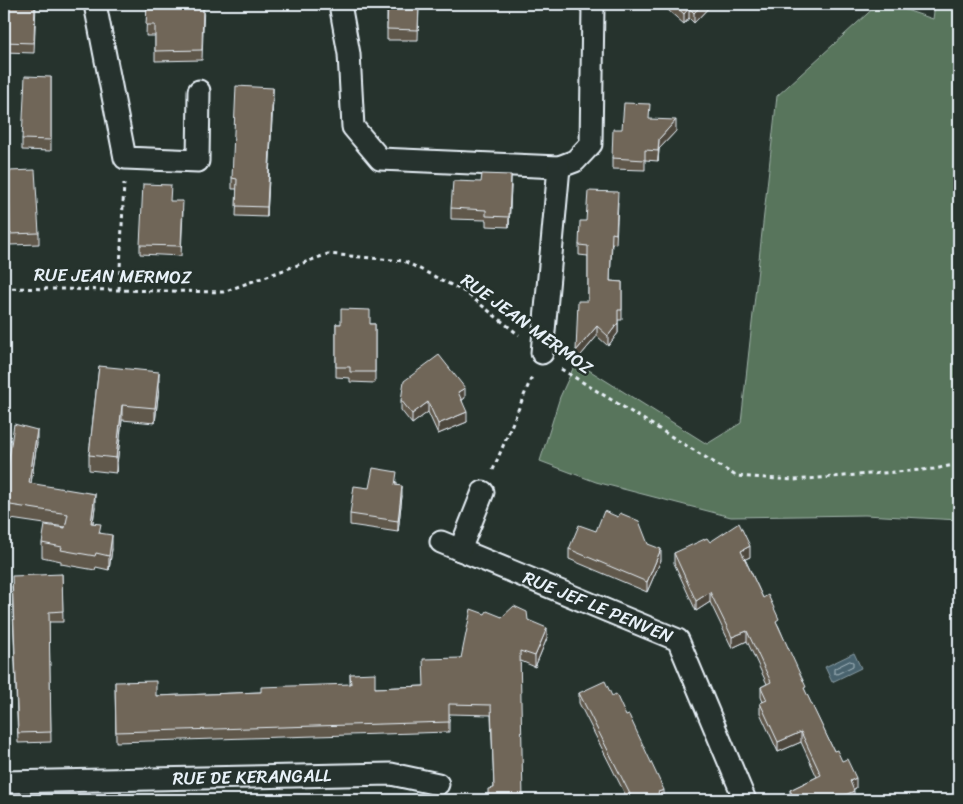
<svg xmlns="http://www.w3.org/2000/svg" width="963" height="804" font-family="Sriracha,sans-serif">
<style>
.green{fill:#59755c;stroke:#a0b3aa}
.water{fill:#49646e;stroke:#899ca5}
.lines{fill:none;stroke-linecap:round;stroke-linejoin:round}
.shore{stroke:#a8b9c1;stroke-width:1}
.street-casing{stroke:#e8f1f8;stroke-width:25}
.path{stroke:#e8f1f8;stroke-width:3;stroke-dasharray:4 4;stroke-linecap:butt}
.street{stroke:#26332d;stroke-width:21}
.wall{fill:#60584c;stroke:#e8f1f8}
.shaded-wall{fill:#4e473e;stroke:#e8f1f8}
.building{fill:#706658;stroke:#e8f1f8}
.labels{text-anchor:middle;stroke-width:5;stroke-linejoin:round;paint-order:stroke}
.street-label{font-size:18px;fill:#e8f1f8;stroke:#26332d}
</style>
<rect width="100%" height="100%" fill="#26332d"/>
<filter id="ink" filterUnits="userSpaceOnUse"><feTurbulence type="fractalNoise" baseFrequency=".02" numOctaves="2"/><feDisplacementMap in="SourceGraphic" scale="10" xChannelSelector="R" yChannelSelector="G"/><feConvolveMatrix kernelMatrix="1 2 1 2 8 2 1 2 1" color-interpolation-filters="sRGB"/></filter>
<g filter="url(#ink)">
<polygon class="green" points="878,4 888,4 933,19 935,4 959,4 959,520 865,515 731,517 596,482 540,461 560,397 576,362 707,444 741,423 777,96"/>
<polygon class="water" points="854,653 861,668 832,682 825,667"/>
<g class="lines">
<polygon class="shore" points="850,661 853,662 853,666 837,674 834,673 834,669"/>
<defs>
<g id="street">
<polyline points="95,4 125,158 198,161 199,91"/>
<polyline points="340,4 349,54 353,127 380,159 559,167 575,161 591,144 593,6 590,4"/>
<polyline points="542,353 559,167"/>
<path id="s1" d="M441,542L678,640L745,800"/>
<polyline points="460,550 483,492"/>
<path id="s2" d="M4,782L391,774L438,784"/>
</g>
</defs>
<use href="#street" class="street-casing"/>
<g class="path">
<polyline points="4,288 223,292 328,254 404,261 465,292 519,335"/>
<polyline points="119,290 124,183"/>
<polyline points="561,369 736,476 794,480 934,469 959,464"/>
<polyline points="493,470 533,374"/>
</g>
<use href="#street" class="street"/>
</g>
<g class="wall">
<polygon points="36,4 34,53 4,52 4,42"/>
<polygon points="137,4 204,4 202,60 155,61 155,36 146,36 147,5 137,5"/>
<polygon points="383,4 419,4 418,40 387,40 387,12 383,11"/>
<polygon points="661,4 712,4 694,23 689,18 684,24"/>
<polygon points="51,77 51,151 22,150 22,139"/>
<polygon points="273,98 267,217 236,216 237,189 232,189 232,178"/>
<polygon points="622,129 676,131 659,149 658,161 645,160 645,170 612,169 612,158"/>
<polygon points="9,171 39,233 39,244 10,245"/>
<polygon points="511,186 509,227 486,226 486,220 451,219 451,208"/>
<polygon points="171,201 183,211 181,256 140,254 140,245"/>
<polygon points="618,202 616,244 612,243 610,281 622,282 622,320 618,320 618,333 608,346 597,336 576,361 588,301 588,256 579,255 579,245 586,221"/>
<polygon points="336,324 375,324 375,383 350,382 350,378 336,377"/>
<polygon points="99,366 159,387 155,423 122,420 116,473 89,470 89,455"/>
<polygon points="465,398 462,400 467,422 438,434 428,412 412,424 401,410 401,400"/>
<polygon points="37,443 31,483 95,507 93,523 112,549 109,570 96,567 95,570 61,564 61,561 42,557 42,543 65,527 4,518 4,492"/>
<polygon points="397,482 397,485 402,496 398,532 350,525 350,514 369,488"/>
<polygon points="596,531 648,544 661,560 647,592 569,559 569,549"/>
<polygon points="710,542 750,557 745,559 763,598 779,627 806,693 834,751 856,788 853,790 854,800 790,800 790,790 817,777 801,742 778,752 760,713 760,703 763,702 761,697 761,687 767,684 747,641 732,648 710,602 696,611 674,563 674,553"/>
<polygon points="62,574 63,622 49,622 51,742 18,743 12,586"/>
<polygon points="485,614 502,617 528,620 547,638 535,667 521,661 494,788 491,715 449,714 449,732 116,742 115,682 156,696 261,692 350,685 350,674 375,688 424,686 461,658"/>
<polygon points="579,693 664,800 628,800 579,703"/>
</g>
<g class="shaded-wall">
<polygon points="703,4 712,4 694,23 694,13"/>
<polygon points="689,8 689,18 684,24 684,14"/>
<polygon points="273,88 273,98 267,217 267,207"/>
<polygon points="676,120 676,131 659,149 658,161 659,139"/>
<polygon points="511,175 511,186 509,227 509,217"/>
<polygon points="618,323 618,333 608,346 608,336"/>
<polygon points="597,326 597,336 576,361 576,351"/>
<polygon points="159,372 159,387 155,423 155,408"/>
<polygon points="465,388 465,398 458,403 458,392"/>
<polygon points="428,402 428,412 412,424 412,414"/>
<polygon points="122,405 122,420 116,473 116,458"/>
<polygon points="467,412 467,422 438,434 438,424"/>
<polygon points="37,430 37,443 29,496 29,483"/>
<polygon points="402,486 402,496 398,532 398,521"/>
<polygon points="95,494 95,507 91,536 91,523"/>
<polygon points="112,535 112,549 109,570 109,556"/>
<polygon points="750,546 750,557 741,561 741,551"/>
<polygon points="661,549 661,560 647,592 647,582"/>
<polygon points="710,592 710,602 696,611 696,601"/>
<polygon points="547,628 547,638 535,667 535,656"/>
<polygon points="747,631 747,641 732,648 732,637"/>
<polygon points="801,732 801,742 778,752 778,742"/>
<polygon points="856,778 856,788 850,791 850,781"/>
<polygon points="664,790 664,800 658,800 658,792"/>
<polygon points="854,791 854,800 835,800"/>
</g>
<g class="building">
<polygon points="6,4 35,4 34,43 4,42"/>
<polygon points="147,4 203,4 202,50 155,51 155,25 146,25"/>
<polygon points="388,4 419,4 418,30 387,29"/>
<polygon points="673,4 703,4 694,13 689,8 684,14"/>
<polygon points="25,76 51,77 51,140 22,139"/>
<polygon points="236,86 273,88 267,207 236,206 237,179 232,178"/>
<polygon points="624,103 650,104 649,119 676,120 659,139 658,151 645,150 645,160 612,158 613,129 622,129"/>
<polygon points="35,170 39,233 10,234 9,171"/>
<polygon points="482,174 511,175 509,217 486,216 486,210 451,208 453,181 481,182"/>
<polygon points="143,184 171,185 170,201 183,201 181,246 140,245"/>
<polygon points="588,191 618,192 616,234 612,233 610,281 622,282 622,310 618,310 618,323 608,336 597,326 576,351 578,301 588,301 588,246 579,245 580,221 586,221"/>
<polygon points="341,309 370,310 370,324 375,324 375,372 350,372 350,367 336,367 336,324 341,324"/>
<polygon points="439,355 465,388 458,392 467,412 438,424 428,402 412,414 401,400 404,381"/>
<polygon points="99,366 159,372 155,408 122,405 116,458 89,455"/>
<polygon points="14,424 37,430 29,483 95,494 91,523 101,524 99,533 112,535 109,556 96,553 95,556 61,550 62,547 42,543 45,525 65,528 68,514 4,504 4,492"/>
<polygon points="373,468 397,472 395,485 402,486 398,521 350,514 354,486 369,488"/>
<polygon points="604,511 618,517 620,513 639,521 648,544 661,549 647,582 569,549 579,525 596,531"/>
<polygon points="739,523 750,546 741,551 763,598 768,595 779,619 776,621 806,687 804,688 834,751 837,750 842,761 847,759 856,778 850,781 854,791 835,800 795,800 790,790 821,775 801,732 778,742 760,703 767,700 761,687 771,682 747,631 732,637 710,592 696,601 674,553 707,538 710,542"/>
<polygon points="62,574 63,611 49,612 51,732 18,733 12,576"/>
<polygon points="514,606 527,612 528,620 547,628 535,656 520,651 523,800 488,800 488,789 494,788 491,705 449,704 449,722 116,732 115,682 156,681 156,696 261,692 261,687 351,684 350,674 375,673 375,688 424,686 423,659 461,658 471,609 485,614 487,611 502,617"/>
<polygon points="605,681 612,696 616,694 626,716 629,715 664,790 658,792 661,800 627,800 632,798 579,693"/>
</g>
</g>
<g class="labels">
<g class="street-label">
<text transform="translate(113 276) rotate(1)" y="6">RUE JEAN MERMOZ</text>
<text transform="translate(527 324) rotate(36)" y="6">RUE JEAN MERMOZ</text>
<text dy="6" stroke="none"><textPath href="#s1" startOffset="170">RUE JEF LE PENVEN</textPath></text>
<text dy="6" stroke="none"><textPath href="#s2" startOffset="248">RUE DE KERANGALL</textPath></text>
</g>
</g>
<rect width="963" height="804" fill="none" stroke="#26332d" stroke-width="20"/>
<rect x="10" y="10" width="943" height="784" fill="none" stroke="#e8f1f8" stroke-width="2" filter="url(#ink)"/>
</svg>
